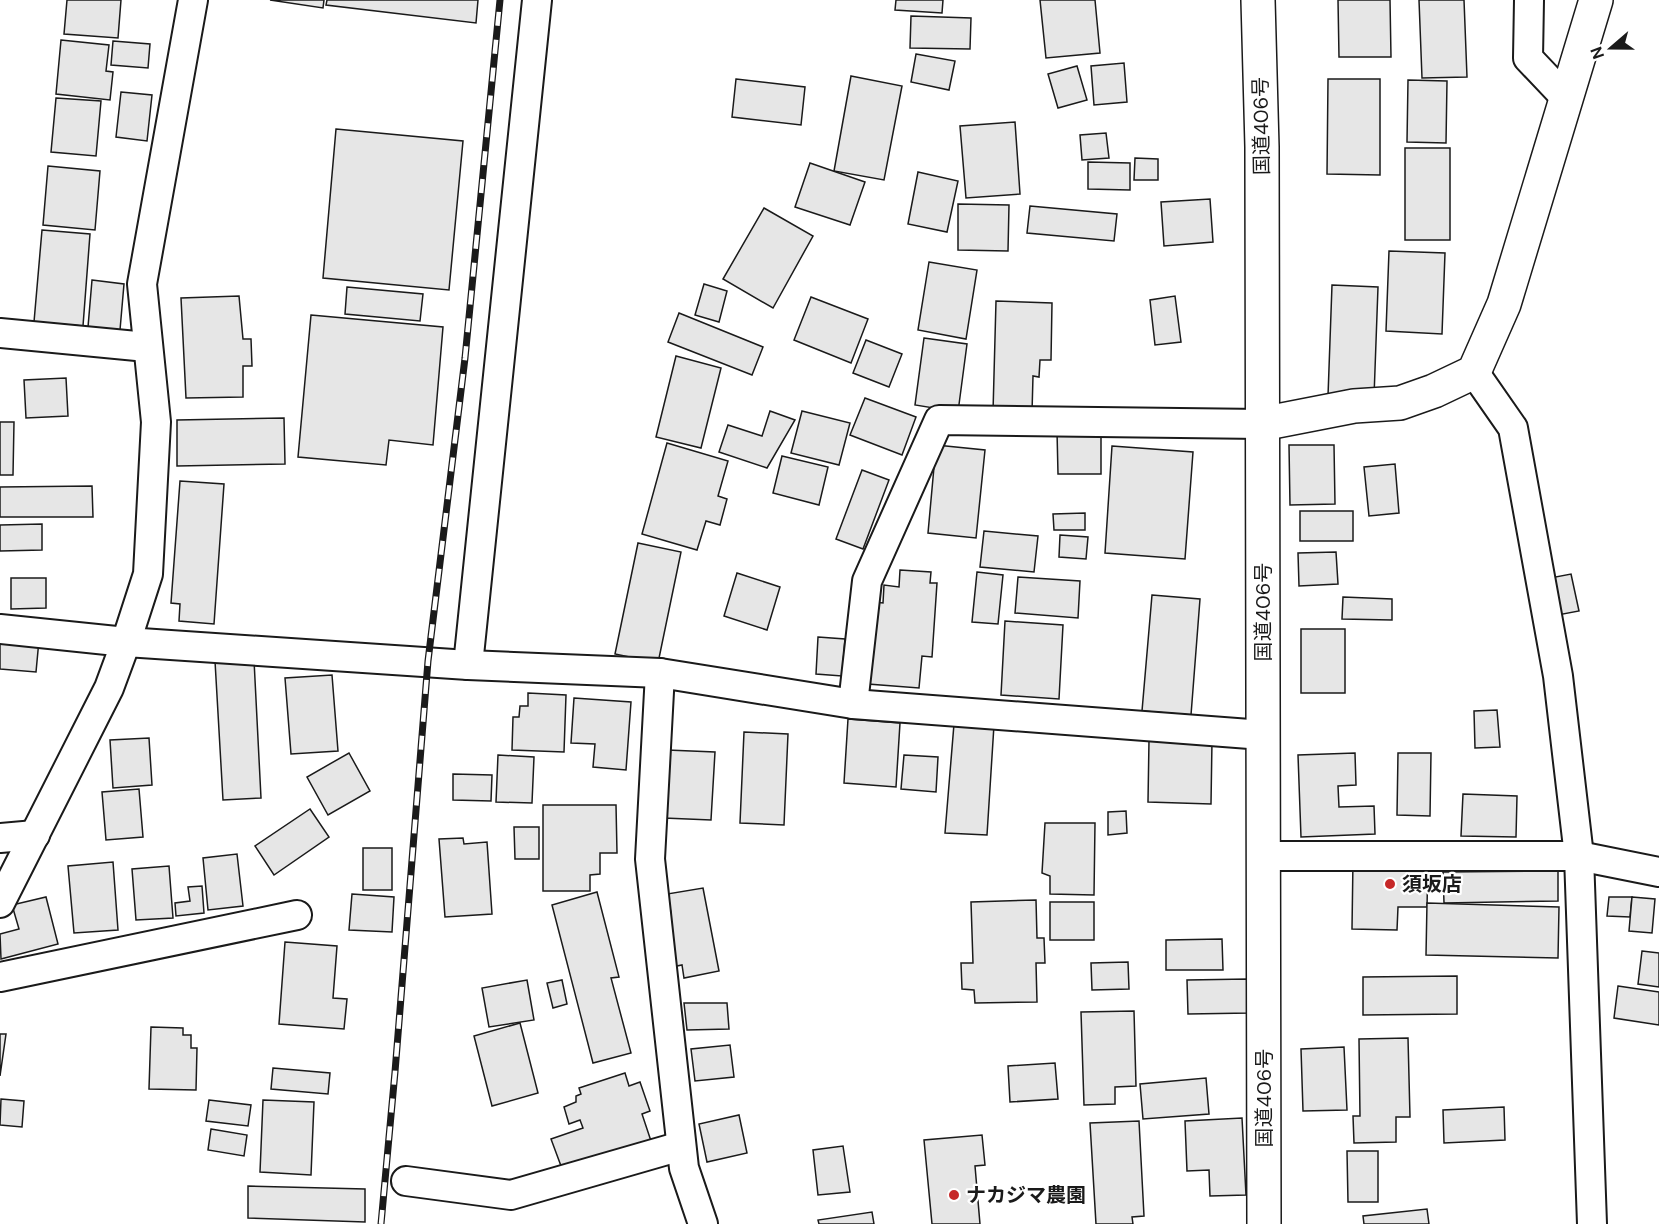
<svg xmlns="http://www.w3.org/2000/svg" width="1659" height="1224" font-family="'DM Sans','Noto Sans JP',sans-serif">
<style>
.building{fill:#e6e6e6;stroke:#1a1a1a;stroke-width:1.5}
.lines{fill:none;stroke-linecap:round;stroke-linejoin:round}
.street-casing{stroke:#1a1a1a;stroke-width:32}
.secondary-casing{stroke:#1a1a1a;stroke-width:36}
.highway-casing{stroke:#1a1a1a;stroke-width:36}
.street{stroke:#fff;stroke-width:28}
.secondary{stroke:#fff;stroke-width:33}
.highway{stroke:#fff;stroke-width:33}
.rail-casing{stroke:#1a1a1a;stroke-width:7}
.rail{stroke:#fff;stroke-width:4.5;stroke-dasharray:14;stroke-linecap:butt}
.poi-dot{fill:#c62828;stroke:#fff;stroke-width:2}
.labels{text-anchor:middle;stroke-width:4.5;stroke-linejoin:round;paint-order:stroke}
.street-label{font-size:20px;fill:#1a1a1a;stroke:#fff}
.poi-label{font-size:20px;font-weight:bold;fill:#1a1a1a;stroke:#fff;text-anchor:start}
</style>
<rect width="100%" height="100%" fill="#fff"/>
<g class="building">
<polygon points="67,0 121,0 118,38 64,34"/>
<polygon points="270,0 324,0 323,8"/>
<polygon points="327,0 478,0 476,23 326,5"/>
<polygon points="896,0 943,0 942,13 895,10"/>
<polygon points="1040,0 1095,0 1100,53 1046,58"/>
<polygon points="1338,0 1390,0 1391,57 1339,57"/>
<polygon points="1419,0 1464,0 1467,77 1422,78"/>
<polygon points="911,16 971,18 970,49 910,48"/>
<polygon points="61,40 109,45 106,71 113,72 110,100 56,94"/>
<polygon points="113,41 150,44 148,68 111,65"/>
<polygon points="916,54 955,61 949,90 911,82"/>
<polygon points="1124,63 1127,102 1094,105 1091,66"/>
<polygon points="1077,66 1087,100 1058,108 1048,74"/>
<polygon points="851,76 902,86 884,180 834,171"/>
<polygon points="736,79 805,87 801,125 732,117"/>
<polygon points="1328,79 1380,79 1380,175 1327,174"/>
<polygon points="1408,80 1447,81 1446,143 1407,142"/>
<polygon points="121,92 152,95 147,141 116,137"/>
<polygon points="56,98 101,101 96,156 51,152"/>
<polygon points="1015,122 1020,194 966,198 960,126"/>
<polygon points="336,129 463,141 449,290 323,278"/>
<polygon points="1106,133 1109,158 1082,160 1080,135"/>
<rect x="1405" y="148" width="45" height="92"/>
<polygon points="1135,158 1158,159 1158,180 1134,180"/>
<polygon points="1088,162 1130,163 1130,190 1088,189"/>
<polygon points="810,163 865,182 850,225 795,207"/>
<polygon points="48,166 100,171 95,230 43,225"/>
<polygon points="918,172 958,181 947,232 908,224"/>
<polygon points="1210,199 1213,242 1164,246 1161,202"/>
<polygon points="958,204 1009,205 1008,251 958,250"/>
<polygon points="1030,206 1117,214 1114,241 1027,233"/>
<polygon points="764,208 813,236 773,308 723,279"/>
<polygon points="42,230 90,234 83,326 34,322"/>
<polygon points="1389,251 1445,253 1442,334 1386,331"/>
<polygon points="929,262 977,270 966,339 918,330"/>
<polygon points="92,280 124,284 120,330 88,327"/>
<polygon points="704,284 727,291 719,322 695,315"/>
<polygon points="1332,285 1378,287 1374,397 1328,396"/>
<polygon points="347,287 423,294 420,321 345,314"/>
<polygon points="239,296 243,339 251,339 252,366 243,366 243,397 186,398 181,298"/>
<polygon points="1175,296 1181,342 1155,345 1150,300"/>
<polygon points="811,297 868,319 851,363 794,340"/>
<polygon points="996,301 1052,303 1051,360 1040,360 1039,377 1033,376 1032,413 993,412"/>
<polygon points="679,313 763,347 752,375 668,342"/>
<polygon points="311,315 443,327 433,445 389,440 386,465 298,457"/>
<polygon points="924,338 967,344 958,412 915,405"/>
<polygon points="866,340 902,354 889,387 853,373"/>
<polygon points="676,356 721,368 701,448 656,437"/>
<polygon points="66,378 68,416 26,418 24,380"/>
<polygon points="865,398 916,417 902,455 850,435"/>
<polygon points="770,411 795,420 767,468 719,452 728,425 762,436"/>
<polygon points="802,411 850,423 839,465 791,453"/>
<polygon points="284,418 285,464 177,466 177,420"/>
<polygon points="0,422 14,422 13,475 0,475"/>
<polygon points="1057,431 1101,431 1101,474 1058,474"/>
<polygon points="667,443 728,461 718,496 727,499 720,525 706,521 697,550 642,534"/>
<polygon points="936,445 985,450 976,538 928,533"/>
<polygon points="1289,445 1334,445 1335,504 1290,505"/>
<polygon points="1112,446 1193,452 1185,559 1105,553"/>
<polygon points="782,456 828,467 819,505 773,493"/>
<polygon points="1395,464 1399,513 1369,516 1364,467"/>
<polygon points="862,470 889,480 863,549 836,539"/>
<polygon points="180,481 224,484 214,624 179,621 180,604 171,603"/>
<polygon points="92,486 93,517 0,517 0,487"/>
<rect x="1300" y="511" width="53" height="30"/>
<polygon points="1085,513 1085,530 1054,530 1053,514"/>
<polygon points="42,524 42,550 0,551 0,525"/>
<polygon points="984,531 1038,536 1034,572 980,567"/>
<polygon points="1060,535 1088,537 1086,559 1059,557"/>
<polygon points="638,543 681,552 658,663 615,654"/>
<polygon points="1336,552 1338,584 1299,586 1298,553"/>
<polygon points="900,570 931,572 930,583 937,583 932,657 922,656 919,688 868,684 874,602 883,603 884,585 899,587"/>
<polygon points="977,572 1003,575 998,624 972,622"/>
<polygon points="737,573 780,587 767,630 724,616"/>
<polygon points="1571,574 1579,611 1558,615 1550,578"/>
<polygon points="1018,577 1080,581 1078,618 1015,613"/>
<polygon points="11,578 46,578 46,608 11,609"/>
<polygon points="1152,595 1200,599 1191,715 1142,711"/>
<polygon points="1343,597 1392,599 1392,620 1342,619"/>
<polygon points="1005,621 1063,625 1059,699 1001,695"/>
<rect x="1301" y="629" width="44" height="64"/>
<polygon points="0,637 39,640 36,672 0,669"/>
<polygon points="818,637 845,639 842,676 816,674"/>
<polygon points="254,660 261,798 223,800 215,661"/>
<polygon points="332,675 338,751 291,754 285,678"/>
<polygon points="528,693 566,695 564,752 512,750 513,717 519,717 520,706 528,706"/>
<polygon points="574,698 631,702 626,770 593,767 595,744 571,743"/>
<polygon points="1497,710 1500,747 1475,748 1474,711"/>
<polygon points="848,719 900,723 896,787 844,783"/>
<polygon points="954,724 994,725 987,835 945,833"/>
<polygon points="744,732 788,734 784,825 740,823"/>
<polygon points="149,738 152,785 113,788 110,740"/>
<polygon points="1149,740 1212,741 1211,804 1148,802"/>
<polygon points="667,750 715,752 711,820 664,818"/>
<polygon points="349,753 370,791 328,815 307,777"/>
<polygon points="1355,753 1356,785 1338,786 1339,807 1374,806 1375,834 1301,837 1298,755"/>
<polygon points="1398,753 1431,753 1430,816 1397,815"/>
<polygon points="498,755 534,757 532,803 496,802"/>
<polygon points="904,755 938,757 936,792 901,789"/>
<polygon points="453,774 492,775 491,801 453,800"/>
<polygon points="139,789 143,837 106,840 102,792"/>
<polygon points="1463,794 1517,796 1516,837 1461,836"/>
<polygon points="543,805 616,805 617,853 600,853 600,874 590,875 590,891 543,891"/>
<polygon points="310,809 329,837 274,875 255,846"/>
<polygon points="1126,811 1127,833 1108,835 1108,812"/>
<polygon points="1045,823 1095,823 1094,895 1050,894 1050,876 1042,873"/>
<polygon points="514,827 539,827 539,859 515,859"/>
<polygon points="463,838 464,844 487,842 492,914 445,917 439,839"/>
<rect x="363" y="848" width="29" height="42"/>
<polygon points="237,854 243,906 208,910 203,858"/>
<polygon points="1353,860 1428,862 1427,907 1398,907 1397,930 1352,929"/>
<polygon points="113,862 118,930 74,933 68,866"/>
<polygon points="169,866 173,918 136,920 132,869"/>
<polygon points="1558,871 1558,901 1444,903 1443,872"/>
<polygon points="202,886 204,913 176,916 175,903 190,901 188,887"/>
<polygon points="703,888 719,971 684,978 682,965 667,968 657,916 671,913 667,894"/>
<polygon points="597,892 619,977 611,978 631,1053 593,1063 552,905"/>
<polygon points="352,894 394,897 392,932 349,930"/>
<polygon points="46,897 58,944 1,959 0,934 19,929 12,905"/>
<polygon points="1609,897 1632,897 1630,917 1607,916"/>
<polygon points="1632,897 1655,899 1652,933 1629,931"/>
<polygon points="1036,900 1037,938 1044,938 1045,963 1036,963 1037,1002 975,1003 974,990 962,989 961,963 973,963 971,902"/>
<rect x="1050" y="902" width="44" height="38"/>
<polygon points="1427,903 1559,907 1558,958 1426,955"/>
<polygon points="1222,939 1223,970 1166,970 1166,940"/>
<polygon points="285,942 337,946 333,998 347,999 344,1029 279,1024"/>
<polygon points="1642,951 1659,953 1659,987 1638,984"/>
<polygon points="1128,962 1129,989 1092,990 1091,963"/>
<polygon points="1457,976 1457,1014 1363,1015 1363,977"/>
<polygon points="1248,979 1250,1013 1188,1014 1187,980"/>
<polygon points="527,980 534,1020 489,1027 482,988"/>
<polygon points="562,980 567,1004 553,1008 547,983"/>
<polygon points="1618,986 1659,992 1659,1025 1614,1018"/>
<polygon points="684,1003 727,1003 729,1029 687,1030"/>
<polygon points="1134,1011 1136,1086 1115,1087 1115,1104 1084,1105 1081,1012"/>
<polygon points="520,1023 538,1093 492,1106 474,1036"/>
<polygon points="151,1027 183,1028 183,1035 191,1035 191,1048 197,1048 196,1090 149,1089"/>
<polygon points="0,1034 6,1034 0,1076"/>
<polygon points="1408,1038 1410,1117 1396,1117 1396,1142 1354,1143 1353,1116 1360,1116 1359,1039"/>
<polygon points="730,1045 734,1077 695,1081 691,1049"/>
<polygon points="1344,1047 1347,1110 1303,1111 1301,1049"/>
<polygon points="1055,1063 1058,1099 1010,1102 1008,1066"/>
<polygon points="273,1068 330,1073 328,1094 271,1089"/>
<polygon points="625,1073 629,1086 640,1082 650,1111 642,1114 652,1144 564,1174 551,1139 583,1128 580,1120 569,1124 564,1107 576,1102 576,1096 581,1094 579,1088"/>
<polygon points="1206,1078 1209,1114 1143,1119 1140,1084"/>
<polygon points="1,1099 24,1101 22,1127 0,1125"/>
<polygon points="209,1100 251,1105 248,1126 206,1121"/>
<polygon points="263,1100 314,1102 311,1175 260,1172"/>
<polygon points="1504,1107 1505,1140 1444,1143 1443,1110"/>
<polygon points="739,1115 747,1153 707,1162 699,1124"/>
<polygon points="1242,1118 1246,1195 1210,1196 1209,1170 1187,1171 1185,1121"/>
<polygon points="1139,1121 1144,1216 1132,1217 1133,1224 1096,1224 1090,1123"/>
<polygon points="211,1129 247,1135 244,1156 208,1150"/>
<polygon points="982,1135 985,1165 975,1166 980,1224 932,1224 924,1140"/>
<polygon points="843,1146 850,1192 818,1195 813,1150"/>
<polygon points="1347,1151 1378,1151 1378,1202 1348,1202"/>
<polygon points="248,1186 365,1189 365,1222 248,1218"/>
<polygon points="1427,1209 1429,1224 1364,1224 1363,1216"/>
<polygon points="872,1212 874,1224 819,1224 818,1220"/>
</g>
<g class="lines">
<defs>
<g id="street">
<polyline points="1529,0 1528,58 1566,98"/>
<polyline points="0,333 147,347"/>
<polyline points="1474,372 1513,428 1558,676 1579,856 1592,1224"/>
<polyline points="0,629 126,642 468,665 660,673 853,704 1263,735"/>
<polyline points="468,665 537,0"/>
<polyline points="660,673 650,859 684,1168 703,1224"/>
<polyline points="853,704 867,581 939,420 1262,424"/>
<polyline points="0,838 35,835"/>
<polyline points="1264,856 1579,856 1659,872"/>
<polyline points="0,903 109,688 126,642 148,574 156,422 142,284 193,0"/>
<polyline points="0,977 297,915"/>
<polyline points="406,1181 511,1195 681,1146"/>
</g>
<polyline id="secondary" points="1262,424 1354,406 1400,403 1434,391 1474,372 1504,304 1596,0"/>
<polyline id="highway" points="1258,0 1262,147 1264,1224"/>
</defs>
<use href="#street" class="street-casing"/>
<use href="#secondary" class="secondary-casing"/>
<use href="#highway" class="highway-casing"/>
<use href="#street" class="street"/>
<use href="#secondary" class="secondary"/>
<use href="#highway" class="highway"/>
<defs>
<polyline id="rail" points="381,1224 395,1072 428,661 465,358 500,0"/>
</defs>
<use href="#rail" class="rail-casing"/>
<use href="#rail" class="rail"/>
</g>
<g class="poi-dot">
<circle cx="1390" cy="884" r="6"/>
<circle cx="954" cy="1195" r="6"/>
</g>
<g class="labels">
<g class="street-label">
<text transform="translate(1261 126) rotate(-91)" y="7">国道406号</text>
<text transform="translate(1263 612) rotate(-90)" y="7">国道406号</text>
<text transform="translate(1264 1098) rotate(-90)" y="7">国道406号</text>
</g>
<g class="poi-label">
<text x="1402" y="891">須坂店</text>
<text x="966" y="1202">ナカジマ農園</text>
</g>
</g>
<g transform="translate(1611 48) rotate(250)" stroke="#ffffff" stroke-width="4.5" paint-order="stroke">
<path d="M0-4.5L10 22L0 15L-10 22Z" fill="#1a1a1a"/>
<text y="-9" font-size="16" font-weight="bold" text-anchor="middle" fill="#1a1a1a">N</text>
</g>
</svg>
